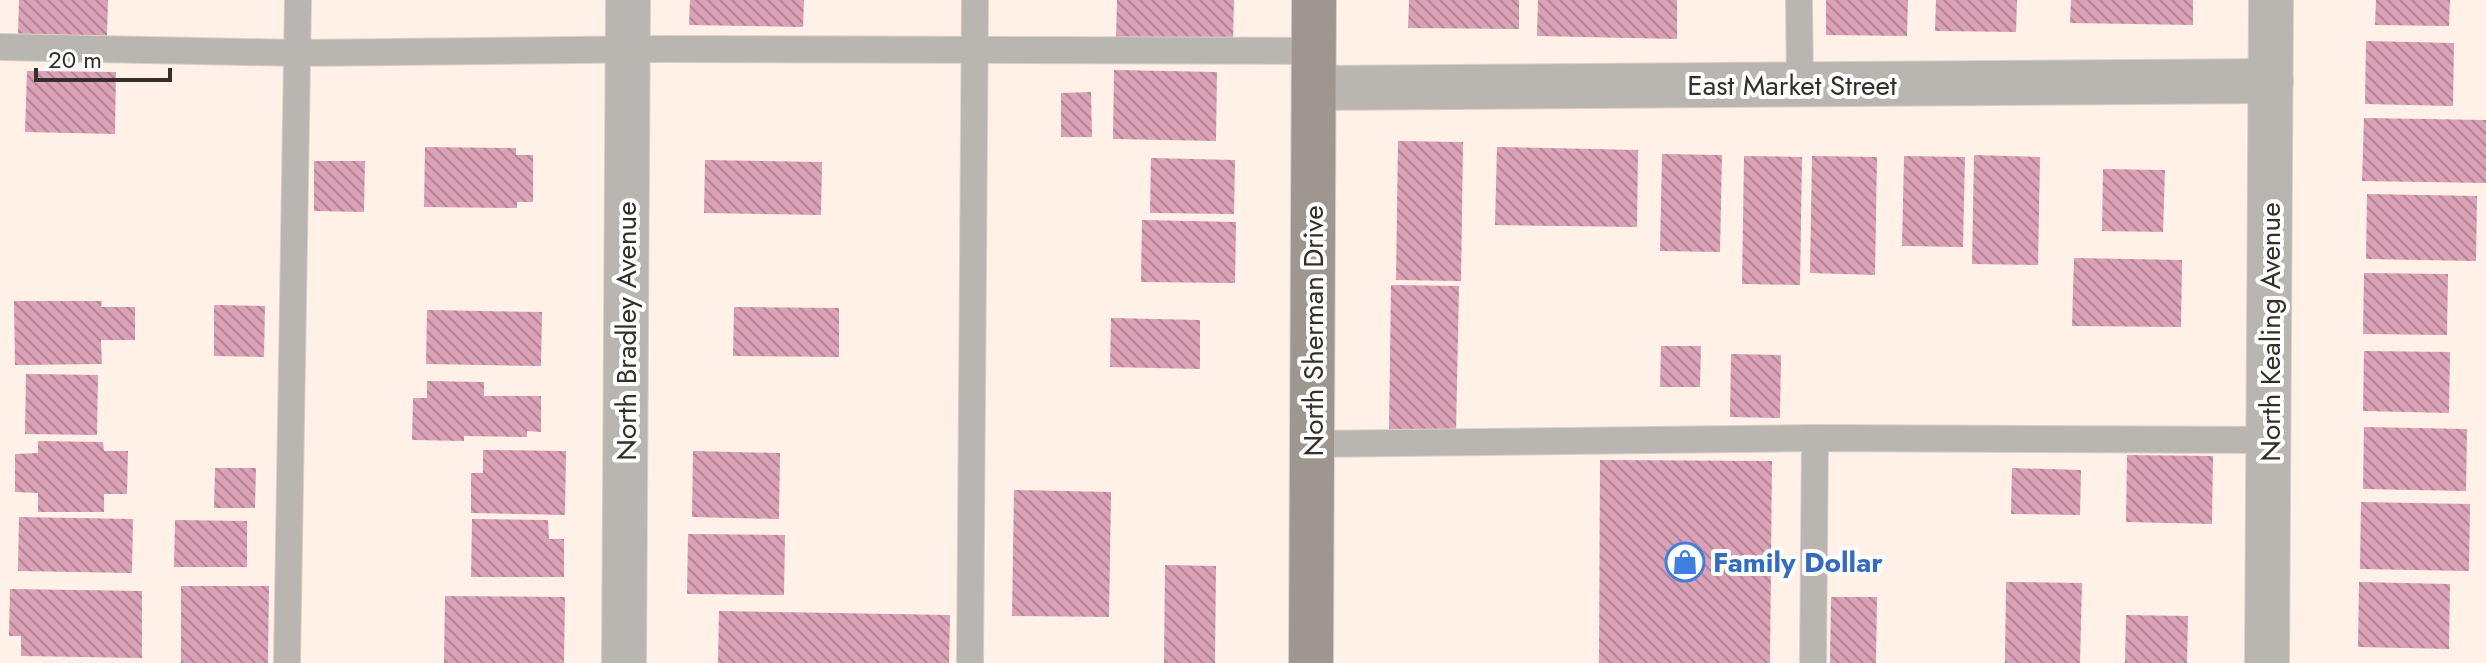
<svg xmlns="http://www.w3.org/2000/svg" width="2486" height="663" font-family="Jost,sans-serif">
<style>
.building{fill:url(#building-back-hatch)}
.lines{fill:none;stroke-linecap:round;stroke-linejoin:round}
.lane-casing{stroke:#dacec6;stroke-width:28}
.street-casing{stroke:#dacec6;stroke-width:46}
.secondary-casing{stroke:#dacec6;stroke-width:46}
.lane{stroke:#b9b5b0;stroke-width:26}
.street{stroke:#b9b5b0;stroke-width:44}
.secondary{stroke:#9d978f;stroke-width:44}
.labels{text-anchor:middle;stroke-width:8;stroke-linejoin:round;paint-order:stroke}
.street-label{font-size:28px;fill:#342f2b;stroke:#fff}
.shop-label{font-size:28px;font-weight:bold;fill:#366cbe;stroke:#fff;text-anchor:start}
</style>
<defs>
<pattern id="building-back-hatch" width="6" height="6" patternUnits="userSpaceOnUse" patternTransform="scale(2)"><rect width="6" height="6" fill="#dba1b6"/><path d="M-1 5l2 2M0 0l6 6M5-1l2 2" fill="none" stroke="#b28494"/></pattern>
</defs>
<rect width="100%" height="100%" fill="#fff1e8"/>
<g class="building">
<polygon points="19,0 108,0 107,36 18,34"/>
<polygon points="690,0 804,0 803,27 689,25"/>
<polygon points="1117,0 1234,0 1233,42 1116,39"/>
<polygon points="1409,0 1519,0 1519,29 1408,28"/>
<polygon points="1538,0 1677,0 1677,39 1537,36"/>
<polygon points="1826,0 1908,0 1907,36 1826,35"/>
<polygon points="1936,0 2017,0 2016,32 1935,31"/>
<polygon points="2071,0 2193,0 2193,25 2070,23"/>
<polygon points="2376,0 2450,0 2449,26 2375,25"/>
<polygon points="2366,41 2454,43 2453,106 2365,104"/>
<polygon points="1114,70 1217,72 1216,141 1113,139"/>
<polygon points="27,71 116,72 115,134 25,132"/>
<polygon points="1091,92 1092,137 1061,137 1061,93"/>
<polygon points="2364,118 2486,120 2486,183 2362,181"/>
<polygon points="1398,141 1463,142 1461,281 1396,280"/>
<polygon points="425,147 516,148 516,155 533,155 533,202 517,202 517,208 424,207"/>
<polygon points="1497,147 1638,150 1637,227 1495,225"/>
<polygon points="1662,154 1722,155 1720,252 1660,251"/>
<polygon points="1974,155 2040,157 2038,265 1972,264"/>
<polygon points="1744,156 1802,157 1800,285 1742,284"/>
<polygon points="1812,156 1877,157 1875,275 1810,273"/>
<polygon points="1904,156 1965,157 1963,247 1902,246"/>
<polygon points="1151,158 1235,160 1234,214 1150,213"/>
<polygon points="705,160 822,162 821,215 704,213"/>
<polygon points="314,161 365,161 364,212 314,211"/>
<polygon points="2103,169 2165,170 2163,232 2102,231"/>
<polygon points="2367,194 2477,196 2476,261 2366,259"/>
<polygon points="1142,220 1236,222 1235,283 1141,282"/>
<polygon points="2074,258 2182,260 2181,327 2072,326"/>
<polygon points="2364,273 2448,274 2447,335 2363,334"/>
<polygon points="1391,285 1459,286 1456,431 1389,430"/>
<polygon points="14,301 102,301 101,307 135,307 135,340 101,340 102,364 15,365"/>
<polygon points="214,305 265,306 264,357 214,356"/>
<polygon points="734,307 839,308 839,357 733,356"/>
<polygon points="427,310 542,312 541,366 426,364"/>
<polygon points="1111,318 1200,320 1200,369 1110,367"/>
<polygon points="1661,346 1701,346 1700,387 1660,387"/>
<polygon points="2364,351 2450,352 2449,413 2363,411"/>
<polygon points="1731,354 1781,355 1780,418 1730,417"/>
<polygon points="26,374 98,375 97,435 25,434"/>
<polygon points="427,381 484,382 484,396 541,396 541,432 527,431 527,437 464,436 464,441 412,440 413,398 427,398"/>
<polygon points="2364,427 2467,429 2466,491 2363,489"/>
<polygon points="38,441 103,442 104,451 128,451 127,494 104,494 104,512 38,512 38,493 15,492 15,454 38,453"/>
<polygon points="483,450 566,451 565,515 471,513 471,473 483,473"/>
<polygon points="693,451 780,453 779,519 692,517"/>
<polygon points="2127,455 2213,456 2212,524 2126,522"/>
<polygon points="1600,460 1772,461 1770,663 1599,663"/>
<polygon points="215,468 256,468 255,508 214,508"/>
<polygon points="2012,468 2081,470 2080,515 2011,514"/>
<polygon points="1014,490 1111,492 1109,617 1012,616"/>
<polygon points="2361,502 2470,504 2469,571 2360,569"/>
<polygon points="19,517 133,519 132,573 18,571"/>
<polygon points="472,519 548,520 549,539 564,539 564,577 471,577"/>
<polygon points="175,520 247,521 247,567 174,567"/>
<polygon points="688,534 785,535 784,595 687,594"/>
<polygon points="1165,565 1216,566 1215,663 1164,663"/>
<polygon points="2006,582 2082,583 2080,663 2005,663"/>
<polygon points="2359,582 2450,584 2449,649 2358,647"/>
<polygon points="181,586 269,586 268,663 181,663"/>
<polygon points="10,589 142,591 142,658 21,656 21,636 9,636"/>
<polygon points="445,596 565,597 564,663 444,663"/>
<polygon points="1831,597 1877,597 1876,663 1830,663"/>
<polygon points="719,611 950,615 949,663 718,663"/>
<polygon points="2126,615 2188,616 2187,663 2125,663"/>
</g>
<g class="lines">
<defs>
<g id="lane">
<polyline points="1799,0 1800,85"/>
<polyline points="0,47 299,53 662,49 1314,51"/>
<polyline points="1312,444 1815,438"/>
<polyline points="287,663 298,0"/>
<polyline points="970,663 975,0"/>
<polyline points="1813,663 1815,438 2269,440"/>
</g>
<g id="street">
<polyline points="1314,88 2271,81"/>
<polyline points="624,663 628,0"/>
<polyline points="2267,663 2271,0"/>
</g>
<polyline id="secondary" points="1311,663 1314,0"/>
</defs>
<use href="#lane" class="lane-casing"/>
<use href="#street" class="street-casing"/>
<use href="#secondary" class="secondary-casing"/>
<use href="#lane" class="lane"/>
<use href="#street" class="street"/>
<use href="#secondary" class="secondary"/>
</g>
<defs>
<symbol id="shop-ring" viewBox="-11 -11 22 22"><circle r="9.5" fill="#fff" stroke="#3f7fe0" stroke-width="1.5"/><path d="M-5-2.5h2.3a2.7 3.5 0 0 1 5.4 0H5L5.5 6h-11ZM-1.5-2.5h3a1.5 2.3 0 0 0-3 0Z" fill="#3f7fe0"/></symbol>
</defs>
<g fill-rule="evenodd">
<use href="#shop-ring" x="1663" y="540" width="44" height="44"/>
</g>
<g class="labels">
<g class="street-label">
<text x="1792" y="95">East Market Street</text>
<text transform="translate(626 331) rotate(-90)" y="10">North Bradley Avenue</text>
<text transform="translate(1313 331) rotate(-90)" y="10">North Sherman Drive</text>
<text transform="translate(2270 332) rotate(-90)" y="10">North Kealing Avenue</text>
</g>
<g class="shop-label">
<text x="1713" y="572">Family Dollar</text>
</g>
</g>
<path d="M36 68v12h134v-12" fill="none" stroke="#342f2b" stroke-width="4"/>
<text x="48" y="68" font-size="24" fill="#342f2b" stroke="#ffffff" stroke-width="6" paint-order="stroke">20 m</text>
</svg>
